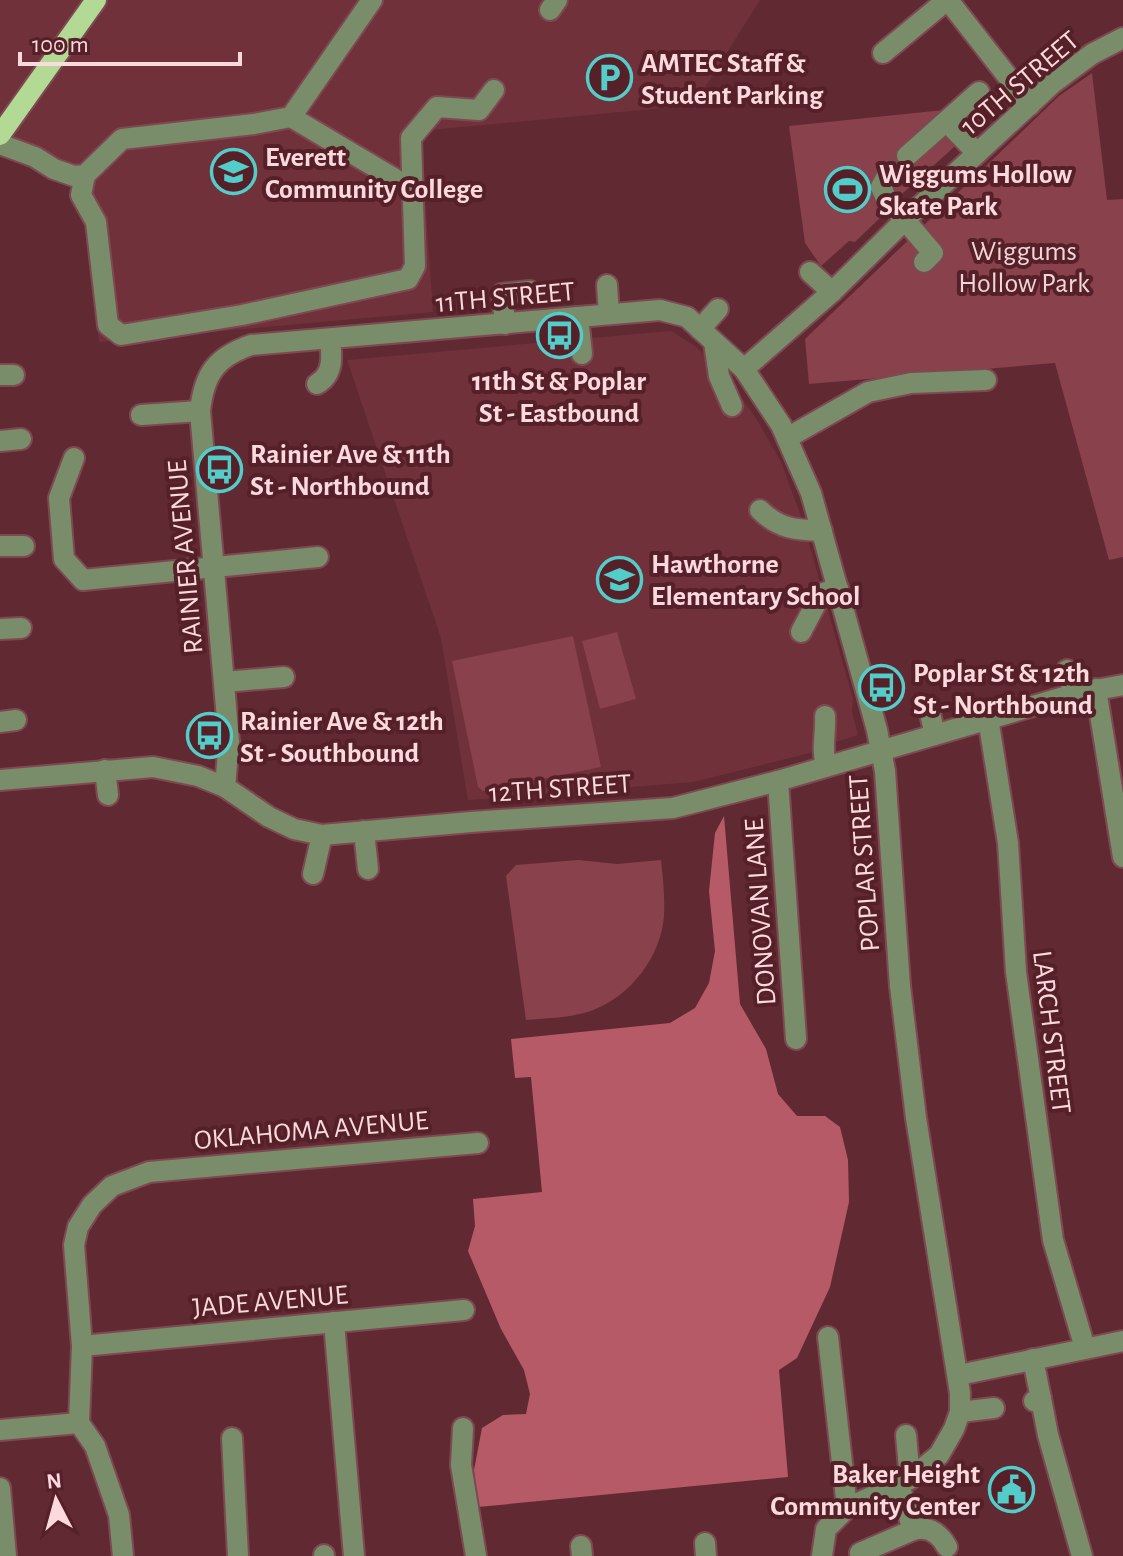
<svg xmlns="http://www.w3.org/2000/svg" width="1123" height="1556" font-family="'Alegreya Sans',sans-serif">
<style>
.built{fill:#70313b}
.green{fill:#89414b}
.forest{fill:#b75a67}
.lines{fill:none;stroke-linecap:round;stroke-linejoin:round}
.minor-casing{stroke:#7d4a51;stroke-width:24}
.major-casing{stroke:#7d4a51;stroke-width:24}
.minor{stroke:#798d6b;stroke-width:20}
.major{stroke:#b2da95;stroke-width:20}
.labels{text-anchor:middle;stroke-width:8;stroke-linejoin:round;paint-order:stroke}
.poi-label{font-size:28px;font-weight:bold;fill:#fcd9dc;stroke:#552028;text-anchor:start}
.street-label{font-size:28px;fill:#fcd9dc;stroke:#552028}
.park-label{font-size:28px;fill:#f0d5d7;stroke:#552028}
</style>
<rect width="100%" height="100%" fill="#612a32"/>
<g class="built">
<polygon points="0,0 760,0 694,105 420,131 433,312 99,342 87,223 70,183 40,167 0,124"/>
<polygon points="671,331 695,346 727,377 757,420 781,462 802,519 853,699 852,712 858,735 836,742 834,747 693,782 468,800 441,638 347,360"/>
</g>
<g class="green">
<polygon points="1092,73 1107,200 1123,199 1123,557 1109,560 1055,363 809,384 805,339 1059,96"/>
<polygon points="1002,104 884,210 884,214 855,242 849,241 821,266 805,243 789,126"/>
<polygon points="617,632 636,699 600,709 582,641"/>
<polygon points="573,636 601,767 483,791 478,787 452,661"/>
<path d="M578,860L617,864L661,860C663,878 665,897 664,916C661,956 631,996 593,1010C572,1018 548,1018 526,1020L506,876L516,865Z"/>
</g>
<polygon class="forest" points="724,816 740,1004 766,1049 778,1094 797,1116 825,1116 840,1127 848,1160 849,1202 830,1287 797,1358 779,1370 788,1477 478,1507 474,1470 482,1428 503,1415 526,1414 530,1394 524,1370 501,1329 468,1251 475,1226 473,1199 542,1192 531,1077 515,1078 511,1039 670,1023 695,1008 709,983 715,951 709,891 715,833"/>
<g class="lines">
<defs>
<g id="minor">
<polyline points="948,0 1030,105"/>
<polyline points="550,10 557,0"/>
<polyline points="883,53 947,0"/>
<polyline points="291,117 412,189"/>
<polyline points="947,122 977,153"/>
<polyline points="0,144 35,157 54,169 74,176 85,175 122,139 254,124 291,117 372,0"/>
<polyline points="907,156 979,92"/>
<polyline points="890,171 881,187 886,198 933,253 924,262"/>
<polyline points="85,175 81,195 96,222 108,325 121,335 242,315 408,279 415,266 411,138 437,107 479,110 494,90"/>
<polyline points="810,272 832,292"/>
<polyline points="607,285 609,314"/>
<polyline points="578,317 582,354"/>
<polyline points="505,324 502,294 530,291"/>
<polyline points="700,329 718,309"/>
<polyline points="714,342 719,376 732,406"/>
<polyline points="744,369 832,292 905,220 1053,83 1092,54 1123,38"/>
<polyline points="0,375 14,375"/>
<path d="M317,384C334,374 332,356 330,339"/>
<polyline points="141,415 200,411"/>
<polyline points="787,438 868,392 911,383 986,380"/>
<polyline points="0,441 21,439"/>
<polyline points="74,458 59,498 64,559 83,580 318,557"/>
<path d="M760,510C779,529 796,530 822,531"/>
<polyline points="0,546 24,546"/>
<polyline points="0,629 21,628"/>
<polyline points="801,632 821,594 838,588"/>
<polyline points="1067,670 1074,694"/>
<polyline points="224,682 284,677"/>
<polyline points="1096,689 1123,857"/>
<polyline points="929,709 935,735"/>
<path d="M825,716C826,734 821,748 826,766"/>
<polyline points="988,718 1008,843 1016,972 1053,1240 1085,1348"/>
<polyline points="0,722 16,720"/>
<polyline points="105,770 108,795"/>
<polyline points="0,780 153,767 198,776 225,787 269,817 294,829 322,835 471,822 673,808 778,781 1074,694 1123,685"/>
<polyline points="778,781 796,1039"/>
<path d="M225,787L229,741L200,411C204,374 216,357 251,345L660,310L687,317L744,369L781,425L811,493L877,730L885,771L900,986L916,1118L960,1393V1412L954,1429L939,1455L910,1479L847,1508L826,1529L822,1556"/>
<polyline points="364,831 368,869"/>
<polyline points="313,874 322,835"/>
<polyline points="334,1322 354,1556"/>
<polyline points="828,1337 847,1508"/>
<polyline points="82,1346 464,1310"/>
<polyline points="1033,1359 1041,1399 1034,1401"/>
<polyline points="959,1375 1123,1341"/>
<polyline points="1041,1399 1048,1435 1082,1556"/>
<polyline points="960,1412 994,1408"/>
<polyline points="463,1428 461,1465 476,1556"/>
<polyline points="0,1430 79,1423"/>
<polyline points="906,1435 910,1479"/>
<polyline points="232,1438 238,1556"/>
<polyline points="0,1488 6,1556"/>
<path d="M913,1530C929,1525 940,1534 947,1547"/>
<polyline points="705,1543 706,1556"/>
<polyline points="581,1546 582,1556"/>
<polyline points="860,1553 913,1530 899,1485"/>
<polyline points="324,1555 324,1556"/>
<polyline points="123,1556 119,1515 95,1446 79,1423 82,1346 74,1245 78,1227 92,1205 112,1186 149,1172 478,1143"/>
</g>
<polyline id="major" points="0,135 96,0"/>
</defs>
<use href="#minor" class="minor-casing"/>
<use href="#major" class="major-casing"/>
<use href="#minor" class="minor"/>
<use href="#major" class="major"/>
</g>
<defs>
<symbol id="parking-ring" viewBox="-11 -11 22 22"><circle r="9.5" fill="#552028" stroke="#53cdca" stroke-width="1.5"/><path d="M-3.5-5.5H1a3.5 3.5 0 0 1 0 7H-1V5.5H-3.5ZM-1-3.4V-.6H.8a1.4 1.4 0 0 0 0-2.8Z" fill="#53cdca"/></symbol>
<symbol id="university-ring" viewBox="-11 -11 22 22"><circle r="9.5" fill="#552028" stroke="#53cdca" stroke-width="1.5"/><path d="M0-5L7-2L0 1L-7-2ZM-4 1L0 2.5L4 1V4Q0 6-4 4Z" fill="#53cdca"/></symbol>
<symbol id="stadium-ring" viewBox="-11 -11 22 22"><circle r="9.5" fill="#552028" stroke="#53cdca" stroke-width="1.5"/><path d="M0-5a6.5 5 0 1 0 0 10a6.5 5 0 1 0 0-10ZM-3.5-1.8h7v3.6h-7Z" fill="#53cdca"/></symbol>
<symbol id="bus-ring" viewBox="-11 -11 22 22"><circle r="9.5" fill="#552028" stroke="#53cdca" stroke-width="1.5"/><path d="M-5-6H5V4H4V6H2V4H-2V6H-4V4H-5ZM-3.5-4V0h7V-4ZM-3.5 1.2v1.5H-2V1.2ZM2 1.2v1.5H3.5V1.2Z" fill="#53cdca"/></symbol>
<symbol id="school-ring" viewBox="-11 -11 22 22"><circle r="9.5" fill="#552028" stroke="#53cdca" stroke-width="1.5"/><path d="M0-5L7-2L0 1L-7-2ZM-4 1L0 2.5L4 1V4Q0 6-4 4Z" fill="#53cdca"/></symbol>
<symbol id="civic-ring" viewBox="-11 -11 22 22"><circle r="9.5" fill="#552028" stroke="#53cdca" stroke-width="1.5"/><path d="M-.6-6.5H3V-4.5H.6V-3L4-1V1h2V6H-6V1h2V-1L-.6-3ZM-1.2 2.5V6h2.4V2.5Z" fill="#53cdca"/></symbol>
</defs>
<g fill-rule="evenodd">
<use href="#parking-ring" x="584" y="52" width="51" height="51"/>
<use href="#university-ring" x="208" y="146" width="51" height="51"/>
<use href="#stadium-ring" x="822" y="164" width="51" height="51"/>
<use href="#bus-ring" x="534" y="310" width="51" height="51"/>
<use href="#bus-ring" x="194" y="444" width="51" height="51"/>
<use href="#school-ring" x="594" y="554" width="51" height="51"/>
<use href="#bus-ring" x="856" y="662" width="51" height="51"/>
<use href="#bus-ring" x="184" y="710" width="51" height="51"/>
<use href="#civic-ring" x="986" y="1464" width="51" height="51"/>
</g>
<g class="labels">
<g class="poi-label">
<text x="641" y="72">AMTEC Staff &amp;<tspan x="641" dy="32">Student Parking</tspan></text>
<text x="265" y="166">Everett<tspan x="265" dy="32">Community College</tspan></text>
<text x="879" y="183">Wiggums Hollow<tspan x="879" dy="32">Skate Park</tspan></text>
<text x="559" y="390" text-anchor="middle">11th St &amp; Poplar<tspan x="559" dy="32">St - Eastbound</tspan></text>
<text x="250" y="463">Rainier Ave &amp; 11th<tspan x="250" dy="32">St - Northbound</tspan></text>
<text x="651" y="573">Hawthorne<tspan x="651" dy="32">Elementary School</tspan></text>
<text x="913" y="682">Poplar St &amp; 12th<tspan x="913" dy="32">St - Northbound</tspan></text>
<text x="240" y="730">Rainier Ave &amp; 12th<tspan x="240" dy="32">St - Southbound</tspan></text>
<text x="980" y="1483" text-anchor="end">Baker Height<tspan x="980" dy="32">Community Center</tspan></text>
</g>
<g class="street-label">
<text transform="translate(1019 82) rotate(-40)" y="10">10TH STREET</text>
<text transform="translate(505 296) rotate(-5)" y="10">11TH STREET</text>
<text transform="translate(184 557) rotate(-95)" y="10">RAINIER AVENUE</text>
<text transform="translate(560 787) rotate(-4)" y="10">12TH STREET</text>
<text transform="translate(863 863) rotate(-94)" y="10">POPLAR STREET</text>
<text transform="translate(759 912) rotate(-94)" y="10">DONOVAN LANE</text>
<text transform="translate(1053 1032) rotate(83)" y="10">LARCH STREET</text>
<text transform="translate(311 1129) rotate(-5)" y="10">OKLAHOMA AVENUE</text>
<text transform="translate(270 1300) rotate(-5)" y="10">JADE AVENUE</text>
</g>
<g class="park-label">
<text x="1024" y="260">Wiggums<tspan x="1024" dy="32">Hollow Park</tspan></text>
</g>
</g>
<g transform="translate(56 1500) rotate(354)" stroke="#552028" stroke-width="6" paint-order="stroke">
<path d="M0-6L14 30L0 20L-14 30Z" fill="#fcd9dc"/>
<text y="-12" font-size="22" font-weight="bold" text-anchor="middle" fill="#fcd9dc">N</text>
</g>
<path d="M20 52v12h220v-12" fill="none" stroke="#fcd9dc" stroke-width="4"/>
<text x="32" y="52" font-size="24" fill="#fcd9dc" stroke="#552028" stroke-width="6" paint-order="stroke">100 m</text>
</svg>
